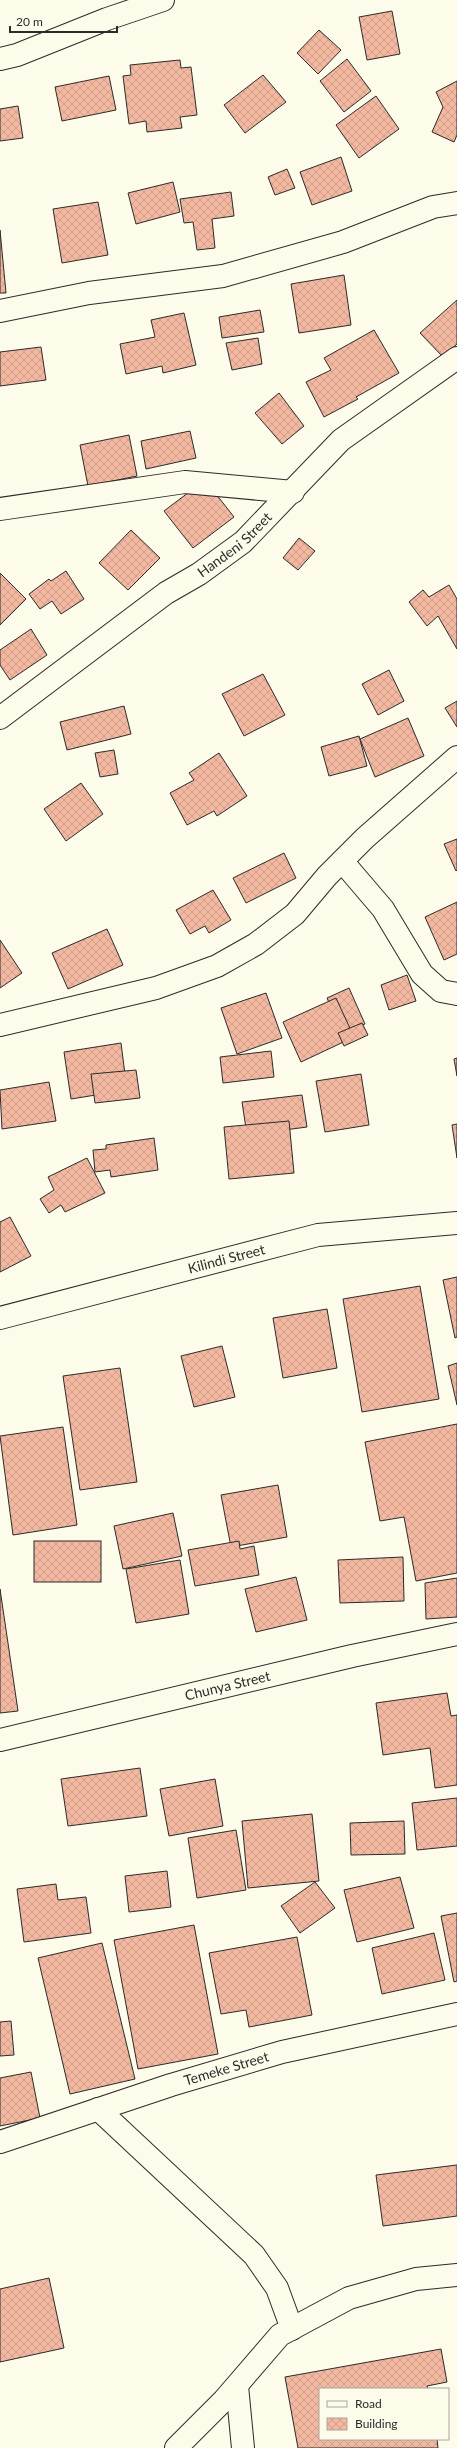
<svg xmlns="http://www.w3.org/2000/svg" width="457" height="2448" font-family="Lato,sans-serif">
<style>
.building{fill:url(#building-cross-hatch);stroke:#2b2b2b}
.lines{fill:none;stroke-linecap:round;stroke-linejoin:round}
.minor-casing{stroke:#2b2b2b;stroke-width:24}
.minor{stroke:#fdfbea;stroke-width:22}
.labels{text-anchor:middle;stroke-width:3;stroke-linejoin:round;paint-order:stroke}
.street-label{font-size:14px;fill:#2b2b2b;stroke:#fdfbea}
</style>
<defs>
<pattern id="building-cross-hatch" width="8" height="8" patternUnits="userSpaceOnUse"><rect width="8" height="8" fill="#f2b8a0"/><path d="M0 0l8 8M0 8l8-8" fill="none" stroke="#d09e8a"/></pattern>
</defs>
<rect width="100%" height="100%" fill="#fdfbea"/>
<g class="building">
<polygon points="392,11 400,54 367,60 359,17"/>
<polygon points="319,30 341,50 318,74 297,53"/>
<polygon points="347,59 371,91 344,112 320,81"/>
<polygon points="180,60 181,68 191,67 197,115 180,117 182,128 147,132 146,121 129,124 123,76 131,75 130,65"/>
<polygon points="263,75 286,102 245,133 224,105"/>
<polygon points="109,76 116,110 62,121 55,87"/>
<polygon points="457,81 457,135 454,142 432,132 443,107 436,92"/>
<polygon points="376,96 399,129 359,158 336,125"/>
<polygon points="18,106 23,138 0,141 0,109"/>
<polygon points="341,157 352,191 312,205 300,172"/>
<polygon points="287,169 295,188 275,195 268,177"/>
<polygon points="173,182 180,212 136,224 128,193"/>
<polygon points="231,192 234,216 212,219 215,248 197,250 193,222 184,223 180,199"/>
<polygon points="98,202 108,255 62,263 53,209"/>
<polygon points="0,230 6,293 0,293"/>
<polygon points="344,275 351,325 299,333 291,284"/>
<polygon points="457,300 457,344 443,357 420,333"/>
<polygon points="260,310 264,332 222,338 219,317"/>
<polygon points="184,313 196,365 163,373 162,366 126,374 120,344 155,337 151,320"/>
<polygon points="374,330 399,373 356,397 358,399 324,417 306,382 331,370 324,358"/>
<polygon points="258,338 262,364 232,370 226,343"/>
<polygon points="41,347 46,380 0,386 0,352"/>
<polygon points="279,393 304,426 282,444 255,413"/>
<polygon points="190,431 196,458 146,469 141,441"/>
<polygon points="129,435 137,476 88,486 80,445"/>
<polygon points="205,480 234,517 193,548 164,511"/>
<polygon points="131,530 160,558 128,590 99,563"/>
<polygon points="299,538 315,551 298,570 283,558"/>
<polygon points="66,571 84,599 61,614 52,601 40,609 29,594 49,579 51,581"/>
<polygon points="0,573 26,599 0,625"/>
<polygon points="449,585 457,599 457,649 438,616 427,626 409,602 423,590 429,597"/>
<polygon points="31,629 47,655 10,680 0,665 0,650"/>
<polygon points="389,670 404,701 378,715 362,684"/>
<polygon points="263,674 285,715 244,736 222,694"/>
<polygon points="457,701 457,727 445,708"/>
<polygon points="124,706 131,734 67,750 60,722"/>
<polygon points="408,718 424,756 375,777 360,739"/>
<polygon points="359,736 367,766 329,776 321,747"/>
<polygon points="114,750 118,774 100,777 95,753"/>
<polygon points="219,753 247,796 217,816 214,811 187,825 170,793 194,780 189,773"/>
<polygon points="81,783 103,814 66,841 44,809"/>
<polygon points="457,839 457,870 456,871 444,844"/>
<polygon points="284,853 296,878 246,903 233,878"/>
<polygon points="213,890 231,920 209,933 205,926 190,934 176,910"/>
<polygon points="457,902 457,954 444,960 425,917"/>
<polygon points="107,929 123,965 68,989 52,953"/>
<polygon points="0,940 22,973 0,988"/>
<polygon points="407,975 416,1001 389,1010 381,985"/>
<polygon points="349,988 365,1024 314,1046 304,1022 332,1010 327,998"/>
<polygon points="266,993 282,1038 237,1054 221,1008"/>
<polygon points="336,998 354,1037 301,1062 283,1022"/>
<polygon points="362,1023 368,1035 344,1046 338,1033"/>
<polygon points="121,1043 127,1090 71,1099 64,1052"/>
<polygon points="271,1051 274,1077 223,1083 220,1057"/>
<polygon points="457,1058 457,1076 454,1059"/>
<polygon points="136,1070 140,1098 95,1103 91,1074"/>
<polygon points="361,1074 369,1125 325,1132 316,1081"/>
<polygon points="49,1082 56,1121 2,1129 0,1090"/>
<polygon points="302,1095 307,1127 247,1135 242,1102"/>
<polygon points="289,1121 294,1173 229,1179 224,1127"/>
<polygon points="457,1124 457,1158 452,1125"/>
<polygon points="154,1138 158,1170 111,1177 110,1170 95,1172 93,1150 106,1149 106,1145"/>
<polygon points="87,1158 105,1193 65,1212 61,1205 49,1213 40,1199 54,1190 48,1177"/>
<polygon points="10,1217 31,1256 0,1272 0,1222"/>
<polygon points="457,1277 457,1337 455,1338 443,1280"/>
<polygon points="420,1286 439,1399 362,1412 343,1299"/>
<polygon points="327,1309 337,1368 283,1378 273,1318"/>
<polygon points="222,1346 235,1397 194,1407 181,1356"/>
<polygon points="457,1363 457,1405 448,1366"/>
<polygon points="120,1368 137,1482 80,1490 63,1376"/>
<polygon points="457,1424 457,1573 416,1581 404,1517 380,1521 365,1442"/>
<polygon points="63,1427 77,1525 13,1535 0,1436"/>
<polygon points="278,1485 287,1537 231,1547 221,1495"/>
<polygon points="173,1513 182,1556 123,1569 114,1526"/>
<rect x="34" y="1541" width="67" height="41"/>
<polygon points="239,1541 240,1549 254,1546 259,1575 195,1586 188,1550"/>
<polygon points="403,1557 404,1601 340,1603 338,1560"/>
<polygon points="180,1560 189,1614 136,1623 126,1569"/>
<polygon points="296,1577 307,1620 256,1632 245,1589"/>
<polygon points="457,1578 457,1617 426,1619 425,1583"/>
<polygon points="0,1589 18,1711 0,1713"/>
<polygon points="447,1693 451,1716 457,1715 457,1785 435,1788 430,1748 383,1755 376,1703"/>
<polygon points="140,1768 147,1816 68,1826 61,1779"/>
<polygon points="215,1779 223,1826 169,1836 160,1789"/>
<polygon points="457,1798 457,1846 417,1850 412,1803"/>
<polygon points="312,1814 319,1881 248,1888 242,1821"/>
<polygon points="404,1821 405,1854 351,1855 350,1823"/>
<polygon points="236,1830 246,1890 197,1898 188,1838"/>
<polygon points="167,1871 171,1907 129,1912 125,1876"/>
<polygon points="400,1877 414,1928 357,1942 344,1890"/>
<polygon points="315,1882 335,1908 300,1933 281,1906"/>
<polygon points="56,1884 58,1900 86,1897 91,1933 24,1942 17,1889"/>
<polygon points="457,1913 457,1981 454,1982 441,1916"/>
<polygon points="194,1925 218,2054 138,2069 114,1940"/>
<polygon points="434,1933 445,1980 382,1994 372,1948"/>
<polygon points="297,1937 312,2015 249,2027 246,2010 221,2014 209,1953"/>
<polygon points="102,1943 135,2079 70,2094 38,1958"/>
<polygon points="11,2021 14,2055 0,2056 0,2022"/>
<polygon points="31,2072 40,2118 0,2126 0,2078"/>
<polygon points="457,2165 457,2216 383,2226 376,2175"/>
<polygon points="49,2278 64,2348 0,2362 0,2289"/>
<polygon points="441,2349 447,2382 427,2386 428,2389 320,2389 320,2439 437,2439 438,2448 298,2448 285,2377"/>
</g>
<g class="lines">
<defs>
<g id="minor">
<polyline points="0,59 17,55 107,19 163,0"/>
<polyline points="0,311 89,293 223,276 343,242 433,207 457,203"/>
<polyline points="0,509 185,482 293,492"/>
<path id="s1" d="M0,718L166,593L199,574L243,542L341,440L457,358"/>
<polyline points="342,861 383,909 422,974 441,991 457,994"/>
<polyline points="0,1025 156,988 217,966 256,944 295,914 327,876 365,838 457,757"/>
<path id="s2" d="M0,1318L318,1235L457,1223"/>
<path id="s3" d="M0,1740L352,1656L457,1634"/>
<polyline points="98,2109 254,2255 277,2288 292,2329"/>
<path id="s4" d="M0,2142L171,2085L282,2052L457,2014"/>
<polyline points="237,2386 243,2448"/>
<polyline points="176,2448 224,2400 280,2335 349,2298 416,2279 457,2275"/>
</g>
</defs>
<use href="#minor" class="minor-casing"/>
<use href="#minor" class="minor"/>
</g>
<g class="labels">
<g class="street-label">
<text dy="5" stroke="none"><textPath href="#s1" startOffset="292">Handeni Street</textPath></text>
<text dy="5" stroke="none"><textPath href="#s2" startOffset="234">Kilindi Street</textPath></text>
<text dy="5" stroke="none"><textPath href="#s3" startOffset="234">Chunya Street</textPath></text>
<text dy="5" stroke="none"><textPath href="#s4" startOffset="238">Temeke Street</textPath></text>
</g>
</g>
<rect x="319" y="2388" width="130" height="52" fill="#fdfbea" stroke="#a9a89e"/>
<rect x="327" y="2401" width="20" height="6" fill="#fdfbea" stroke="#a9a89e"/>
<text x="355" y="2408" font-size="12" fill="#2b2b2b">Road</text>
<rect x="327" y="2418" width="20" height="12" fill="url(#building-cross-hatch)" stroke="#a9a89e"/>
<text x="355" y="2428" font-size="12" fill="#2b2b2b">Building</text>
<path d="M10 26v6h107v-6" fill="none" stroke="#2b2b2b" stroke-width="2"/>
<text x="16" y="26" font-size="12" fill="#2b2b2b" stroke="#fdfbea" stroke-width="3" paint-order="stroke">20 m</text>
</svg>
